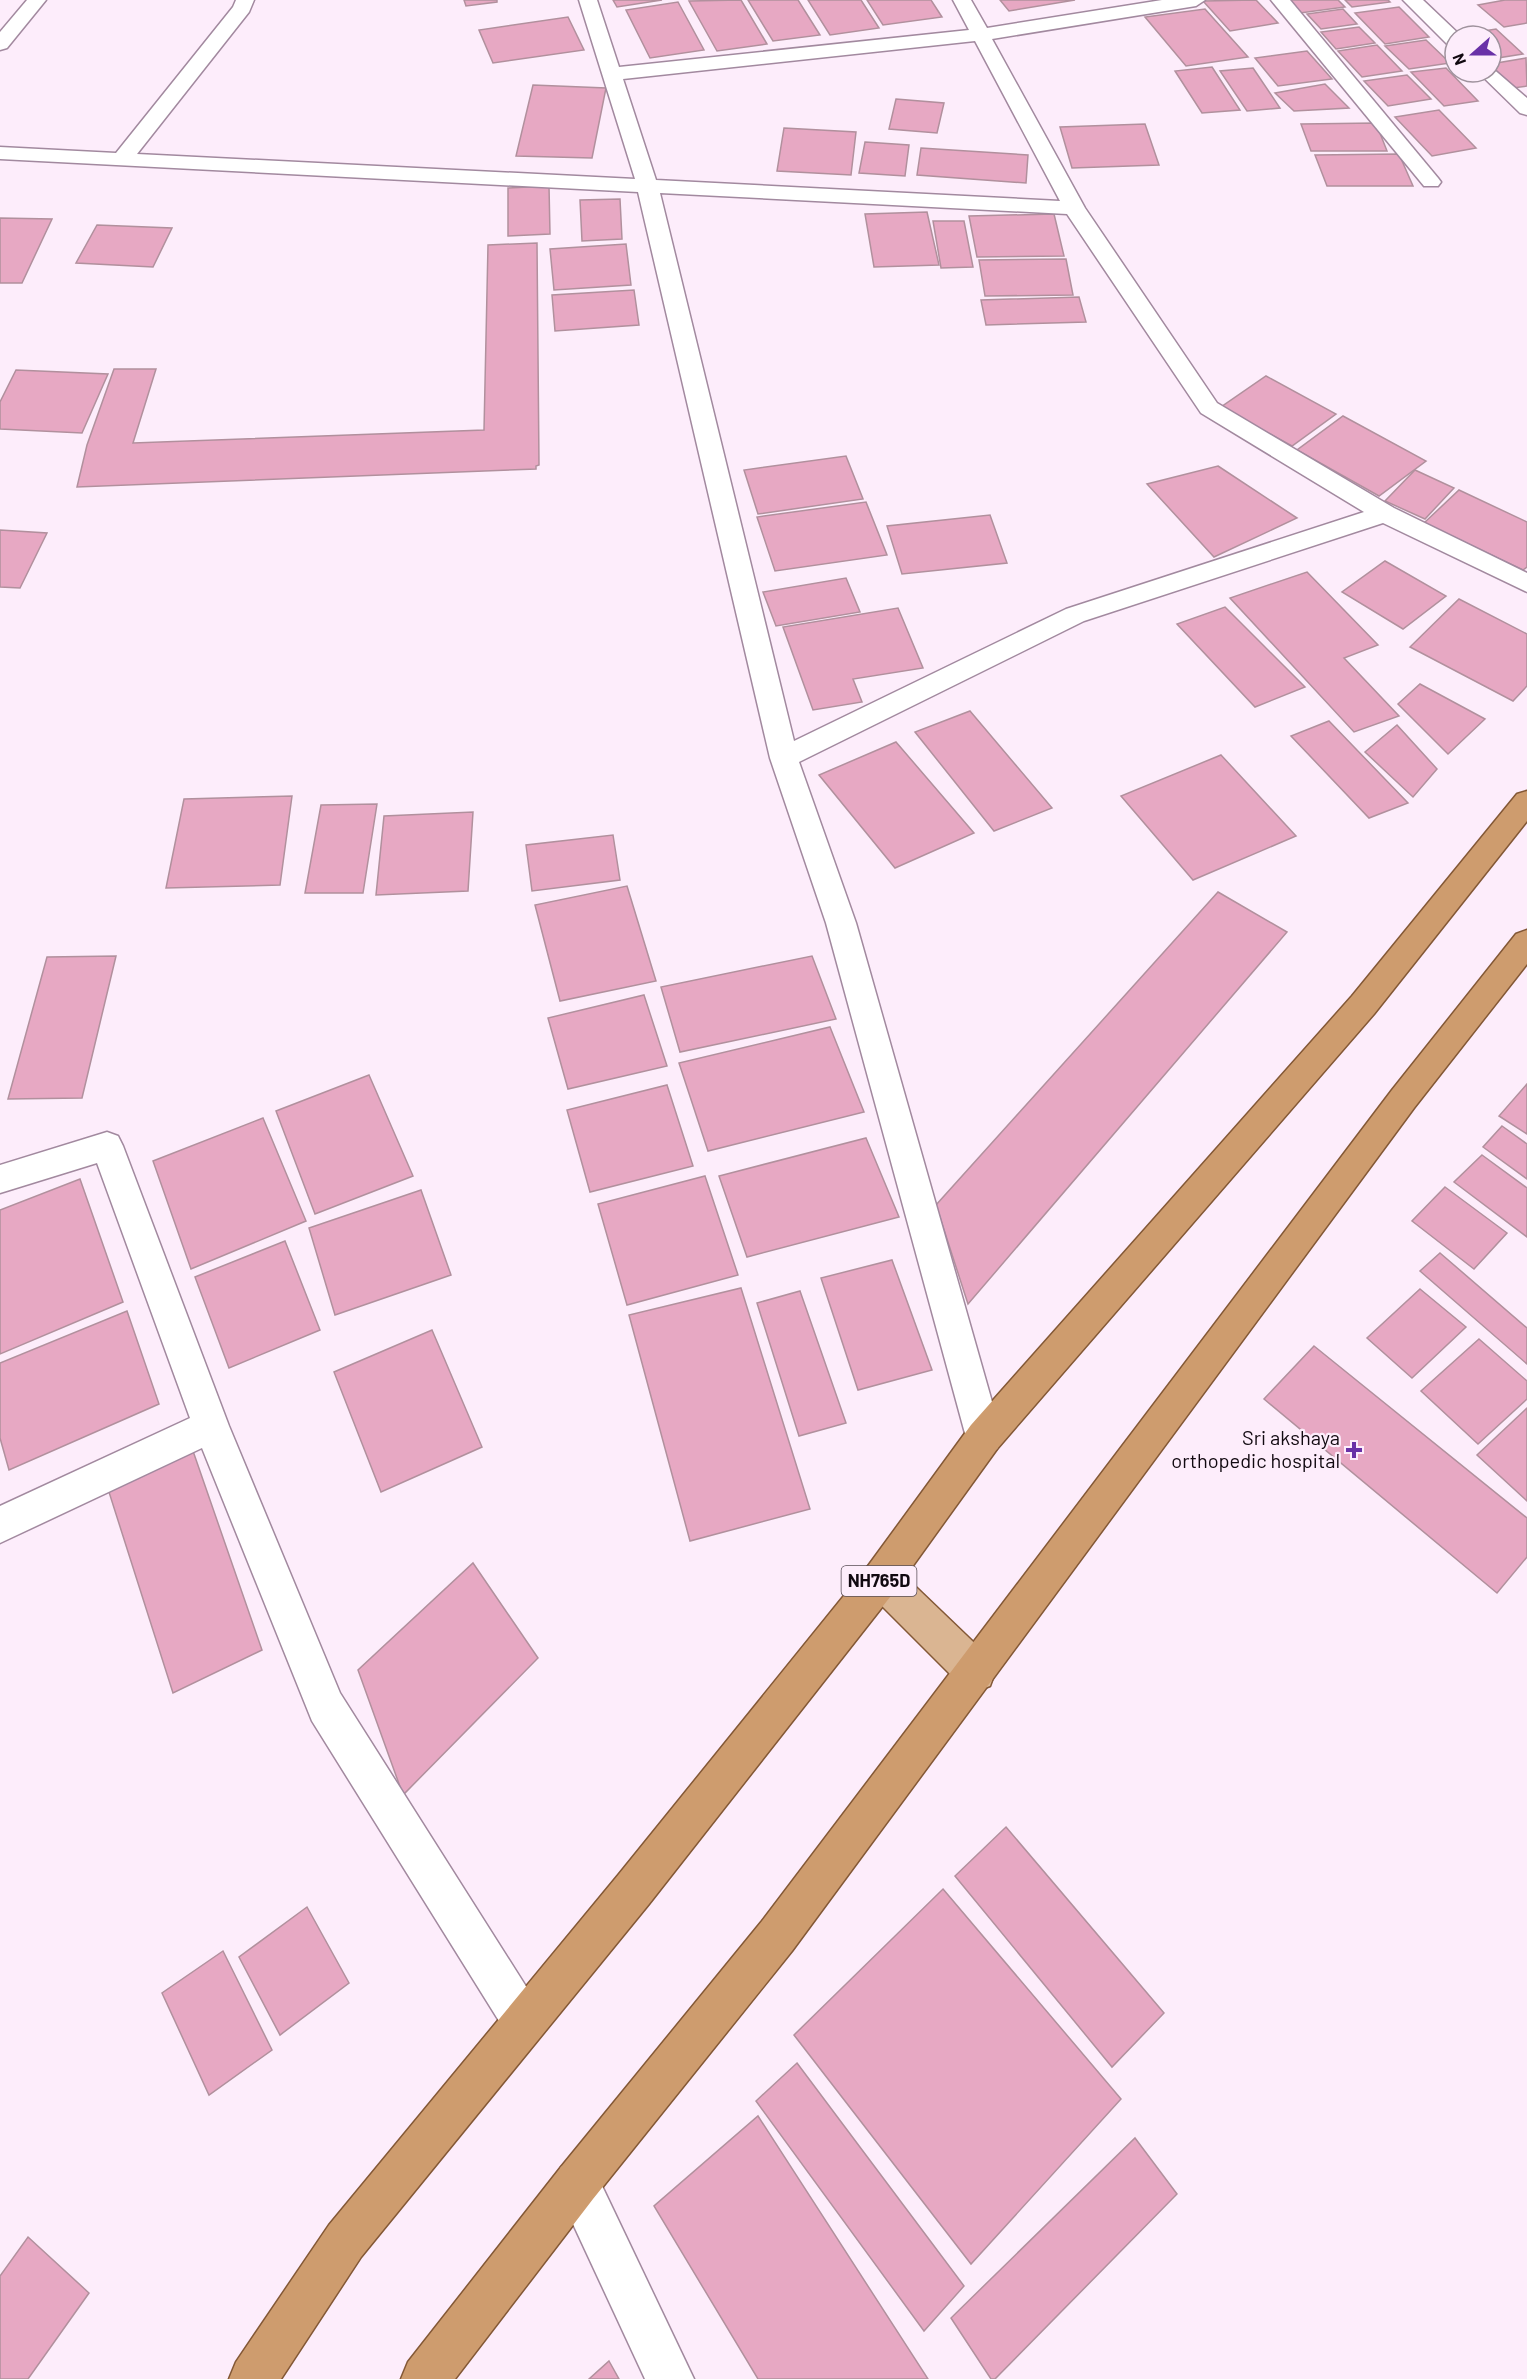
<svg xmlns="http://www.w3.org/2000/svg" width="1527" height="2379" font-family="Barlow,sans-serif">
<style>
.building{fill:#e7a8c3;stroke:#b1909d;stroke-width:1.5}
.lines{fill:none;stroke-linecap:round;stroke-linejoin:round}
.minor-casing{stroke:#a2899f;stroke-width:3}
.primary-casing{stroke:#835836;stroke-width:3}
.trunk-casing{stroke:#835836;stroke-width:3}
.minor{fill:#fff;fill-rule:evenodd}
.primary{fill:#dab592;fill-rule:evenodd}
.trunk{fill:#ce9c6e;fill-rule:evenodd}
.poi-dot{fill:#6931a7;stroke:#fdedfb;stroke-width:2}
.labels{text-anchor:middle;stroke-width:4.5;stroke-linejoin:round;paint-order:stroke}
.shield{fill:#fdedfb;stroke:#584d56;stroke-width:1.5}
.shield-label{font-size:18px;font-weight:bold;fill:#110910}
.poi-label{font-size:20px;fill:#110910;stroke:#fdedfb;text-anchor:end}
</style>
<rect width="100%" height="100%" fill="#fdedfb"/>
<g class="building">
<polygon points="464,0 497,0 497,2 466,6"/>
<polygon points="613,0 662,0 617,7"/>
<polygon points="741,0 767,44 717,51 689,1"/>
<polygon points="748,0 798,0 820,35 773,41"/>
<polygon points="808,0 861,0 879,28 830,35"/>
<polygon points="867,0 931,0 942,17 883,25"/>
<polygon points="1000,0 1075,0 1009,11"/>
<polygon points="1256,0 1278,23 1230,31 1203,1"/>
<polygon points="1288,0 1338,0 1345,7 1300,13"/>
<polygon points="1345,0 1388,0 1390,2 1352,7"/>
<polygon points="1505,0 1527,0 1527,23 1504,27 1478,5"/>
<polygon points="678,2 704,50 650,58 626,10"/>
<polygon points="1399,7 1429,37 1385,44 1355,13"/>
<polygon points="1205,9 1248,57 1186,66 1145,17"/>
<polygon points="1343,9 1357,24 1321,29 1307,14"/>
<polygon points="568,17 584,50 493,63 479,30"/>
<polygon points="1359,27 1375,43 1336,49 1321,32"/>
<polygon points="1496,29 1523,54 1491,59 1491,36 1458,35"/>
<polygon points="1426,40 1450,63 1409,69 1385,46"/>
<polygon points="1377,45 1402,71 1362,77 1338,51"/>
<polygon points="1307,51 1332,79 1278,86 1255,58"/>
<polygon points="1526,58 1527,86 1513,88 1491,67 1491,64"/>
<polygon points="1212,67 1240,110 1202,113 1175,71"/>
<polygon points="1253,68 1280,108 1247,111 1220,71"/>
<polygon points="1446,68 1478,101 1444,106 1411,72"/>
<polygon points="1407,75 1431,99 1388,106 1364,81"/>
<polygon points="1325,84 1349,108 1294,111 1275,93"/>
<polygon points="533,85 606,88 592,158 516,156"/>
<polygon points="896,99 944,103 937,133 889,129"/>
<polygon points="1439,110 1476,148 1432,156 1395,117"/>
<polygon points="1376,123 1387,151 1311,151 1301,124"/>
<polygon points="1145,124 1159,165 1072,168 1060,127"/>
<polygon points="784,128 856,132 851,175 777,171"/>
<polygon points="865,142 909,145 905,176 859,173"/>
<polygon points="921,148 1028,155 1026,183 917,175"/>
<polygon points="1399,154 1413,186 1327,186 1315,155"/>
<polygon points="549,186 550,234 508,236 508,188"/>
<polygon points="620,199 622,239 582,241 580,200"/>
<polygon points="927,212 939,265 874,267 865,214"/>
<polygon points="1054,214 1064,256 977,257 969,216"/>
<polygon points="0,218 52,219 22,283 0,283"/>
<polygon points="933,221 964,221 973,267 941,268"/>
<polygon points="97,225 172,228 153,267 76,263"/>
<polygon points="537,243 539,465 536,466 536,469 77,487 87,445 114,369 156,369 133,443 484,430 488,245"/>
<polygon points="626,244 631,285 554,290 550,249"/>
<polygon points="1066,259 1073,295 985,296 979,260"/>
<polygon points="634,290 639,325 555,331 552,295"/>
<polygon points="1079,297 1086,322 986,325 981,300"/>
<polygon points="16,370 108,374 82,433 0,429 0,402"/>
<polygon points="1266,376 1336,414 1292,446 1221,407"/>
<polygon points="1343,416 1426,461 1379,496 1297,450"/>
<polygon points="846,456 863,499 758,514 744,470"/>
<polygon points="1218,466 1297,518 1214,557 1147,484"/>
<polygon points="1415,470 1454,488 1425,519 1385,501"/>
<polygon points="1459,490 1527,522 1527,567 1523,570 1424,523"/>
<polygon points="866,502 887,555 775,571 757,517"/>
<polygon points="990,515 1007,563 902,574 887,526"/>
<polygon points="0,530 47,533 20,588 0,587"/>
<polygon points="1385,561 1446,596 1403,629 1342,592"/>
<polygon points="1307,572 1378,645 1344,658 1399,716 1354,732 1230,598"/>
<polygon points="846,578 860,612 776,626 763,592"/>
<polygon points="1459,599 1527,634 1527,686 1513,701 1410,647"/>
<polygon points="1225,607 1305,687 1255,707 1177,624"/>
<polygon points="898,608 923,668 853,679 862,702 813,710 783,627"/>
<polygon points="1420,684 1485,719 1448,754 1398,704"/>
<polygon points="970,711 1052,808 994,831 915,732"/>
<polygon points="1329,721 1408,803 1369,818 1291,736"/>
<polygon points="1397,725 1437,769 1413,797 1365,752"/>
<polygon points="896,742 974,833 895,868 819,775"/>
<polygon points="1221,755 1296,836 1193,880 1121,796"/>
<polygon points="292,796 280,885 166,888 184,799"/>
<polygon points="377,804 363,893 305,893 321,805"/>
<polygon points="473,812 468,891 376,895 384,816"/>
<polygon points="613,835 620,880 532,891 526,845"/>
<polygon points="627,886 656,981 560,1001 535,905"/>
<polygon points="1218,892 1287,932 968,1304 936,1205"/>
<polygon points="116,956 82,1098 8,1099 47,957"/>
<polygon points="812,956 836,1019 680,1052 661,987"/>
<polygon points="644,995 667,1066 568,1089 548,1018"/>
<polygon points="830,1027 864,1112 708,1151 679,1063"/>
<polygon points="369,1075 413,1176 315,1214 276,1111"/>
<polygon points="1527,1084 1527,1134 1499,1116"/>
<polygon points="667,1085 693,1166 590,1192 567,1110"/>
<polygon points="263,1118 306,1221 191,1269 153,1161"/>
<polygon points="1502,1126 1527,1144 1527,1179 1483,1147"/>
<polygon points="866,1138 899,1217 747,1257 719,1176"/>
<polygon points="1482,1155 1527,1188 1527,1237 1454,1182"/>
<polygon points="705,1176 738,1275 627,1305 598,1204"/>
<polygon points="80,1179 123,1302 0,1354 0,1210"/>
<polygon points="1445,1187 1507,1233 1474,1269 1412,1221"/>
<polygon points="421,1190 451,1275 335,1315 309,1228"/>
<polygon points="285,1241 320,1330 229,1368 195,1277"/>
<polygon points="1440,1253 1527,1328 1527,1364 1420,1271"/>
<polygon points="892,1260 932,1370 858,1390 821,1278"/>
<polygon points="741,1288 810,1509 690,1541 629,1315"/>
<polygon points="1420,1289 1466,1327 1412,1378 1367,1338"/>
<polygon points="800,1291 846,1423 799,1436 757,1303"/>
<polygon points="127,1311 159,1404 9,1470 0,1438 0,1363"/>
<polygon points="432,1330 482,1447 381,1492 334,1372"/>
<polygon points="1479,1339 1527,1381 1527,1399 1478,1444 1421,1391"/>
<polygon points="1314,1346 1527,1518 1527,1557 1497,1593 1264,1399"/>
<polygon points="1527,1408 1527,1501 1477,1455"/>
<polygon points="193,1451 262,1650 173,1693 108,1489"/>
<polygon points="473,1563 538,1658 403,1795 358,1670"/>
<polygon points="1006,1827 1164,2013 1112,2067 955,1876"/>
<polygon points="943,1889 1121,2099 971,2264 794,2035"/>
<polygon points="307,1907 349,1983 280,2035 239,1957"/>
<polygon points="223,1951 272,2050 209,2095 162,1993"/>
<polygon points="797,2063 964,2286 924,2331 756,2101"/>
<polygon points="758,2116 928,2379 758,2379 654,2206"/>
<polygon points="1135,2138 1177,2194 995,2379 991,2379 951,2318"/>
<polygon points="28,2237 89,2293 28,2379 0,2379 0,2276"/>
<polygon points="609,2361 619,2379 589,2379"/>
</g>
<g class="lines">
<defs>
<g id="minor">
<polygon points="27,0 46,0 7,48 0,50 0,32"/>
<path d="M236,0H254L249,12L137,154L635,179L579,0H597L619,67L969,30L953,0H971L987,28L1162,0H1205L1196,6L992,39L1085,208L1217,403L1394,508L1527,573V592L1383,523L1084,621L799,762L856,923L1002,1437L997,1449L984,1454L971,1449L966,1437L826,923L770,758L638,192L0,159V147L116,153L233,7ZM975,41L1060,201L656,180L623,79ZM660,193L1067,214L1201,413L1364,512L1066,609L794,741Z"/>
<polygon points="1271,0 1290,0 1438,178 1441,182 1438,186 1424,186"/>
<polygon points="1403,0 1423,0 1461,36 1455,36 1455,47 1448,45"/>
<polygon points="1491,67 1527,98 1527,115 1520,113 1478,72 1491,72"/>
<polygon points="107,1132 118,1136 123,1146 229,1426 340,1693 539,2007 546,2022 539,2037 524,2044 509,2037 312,1721 202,1448 0,1543 0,1506 190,1418 97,1163 0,1193 0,1165"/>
<polygon points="577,2160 593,2167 694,2379 645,2379 554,2183 561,2167"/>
</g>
<polygon id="primary" points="881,1560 894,1566 990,1658 995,1672 990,1686 976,1691 962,1686 868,1592 862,1579 868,1566"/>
<g id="trunk">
<polygon points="1527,791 1527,821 1374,1014 997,1449 894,1592 649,1904 361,2257 281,2379 229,2379 236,2362 329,2225 619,1874 868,1566 971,1425 1352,996 1517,794"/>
<polygon points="1527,930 1527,964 1414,1108 792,1951 593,2199 455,2379 401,2379 408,2362 561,2167 762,1921 1392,1090 1516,934"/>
</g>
</defs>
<use href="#minor" class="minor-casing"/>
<use href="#primary" class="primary-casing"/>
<use href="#trunk" class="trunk-casing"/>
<use href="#minor" class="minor"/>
<use href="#primary" class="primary"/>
<use href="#trunk" class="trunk"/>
</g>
<path class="poi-dot" d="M1351 1441h6v6h6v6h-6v6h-6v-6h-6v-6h6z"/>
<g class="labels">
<rect class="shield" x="841.5" y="1566" width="75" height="30" rx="4.5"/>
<g class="shield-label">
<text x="879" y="1587">NH765D</text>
</g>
<g class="poi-label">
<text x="1340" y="1445">Sri akshaya<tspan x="1340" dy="23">orthopedic hospital</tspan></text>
</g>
</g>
<g transform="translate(1473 54) rotate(249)"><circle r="28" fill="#fdedfb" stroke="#9f929d" stroke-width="1.5"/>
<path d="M0-4.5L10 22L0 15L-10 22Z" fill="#6931a7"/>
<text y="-9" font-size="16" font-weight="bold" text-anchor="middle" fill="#110910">N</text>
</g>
</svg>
